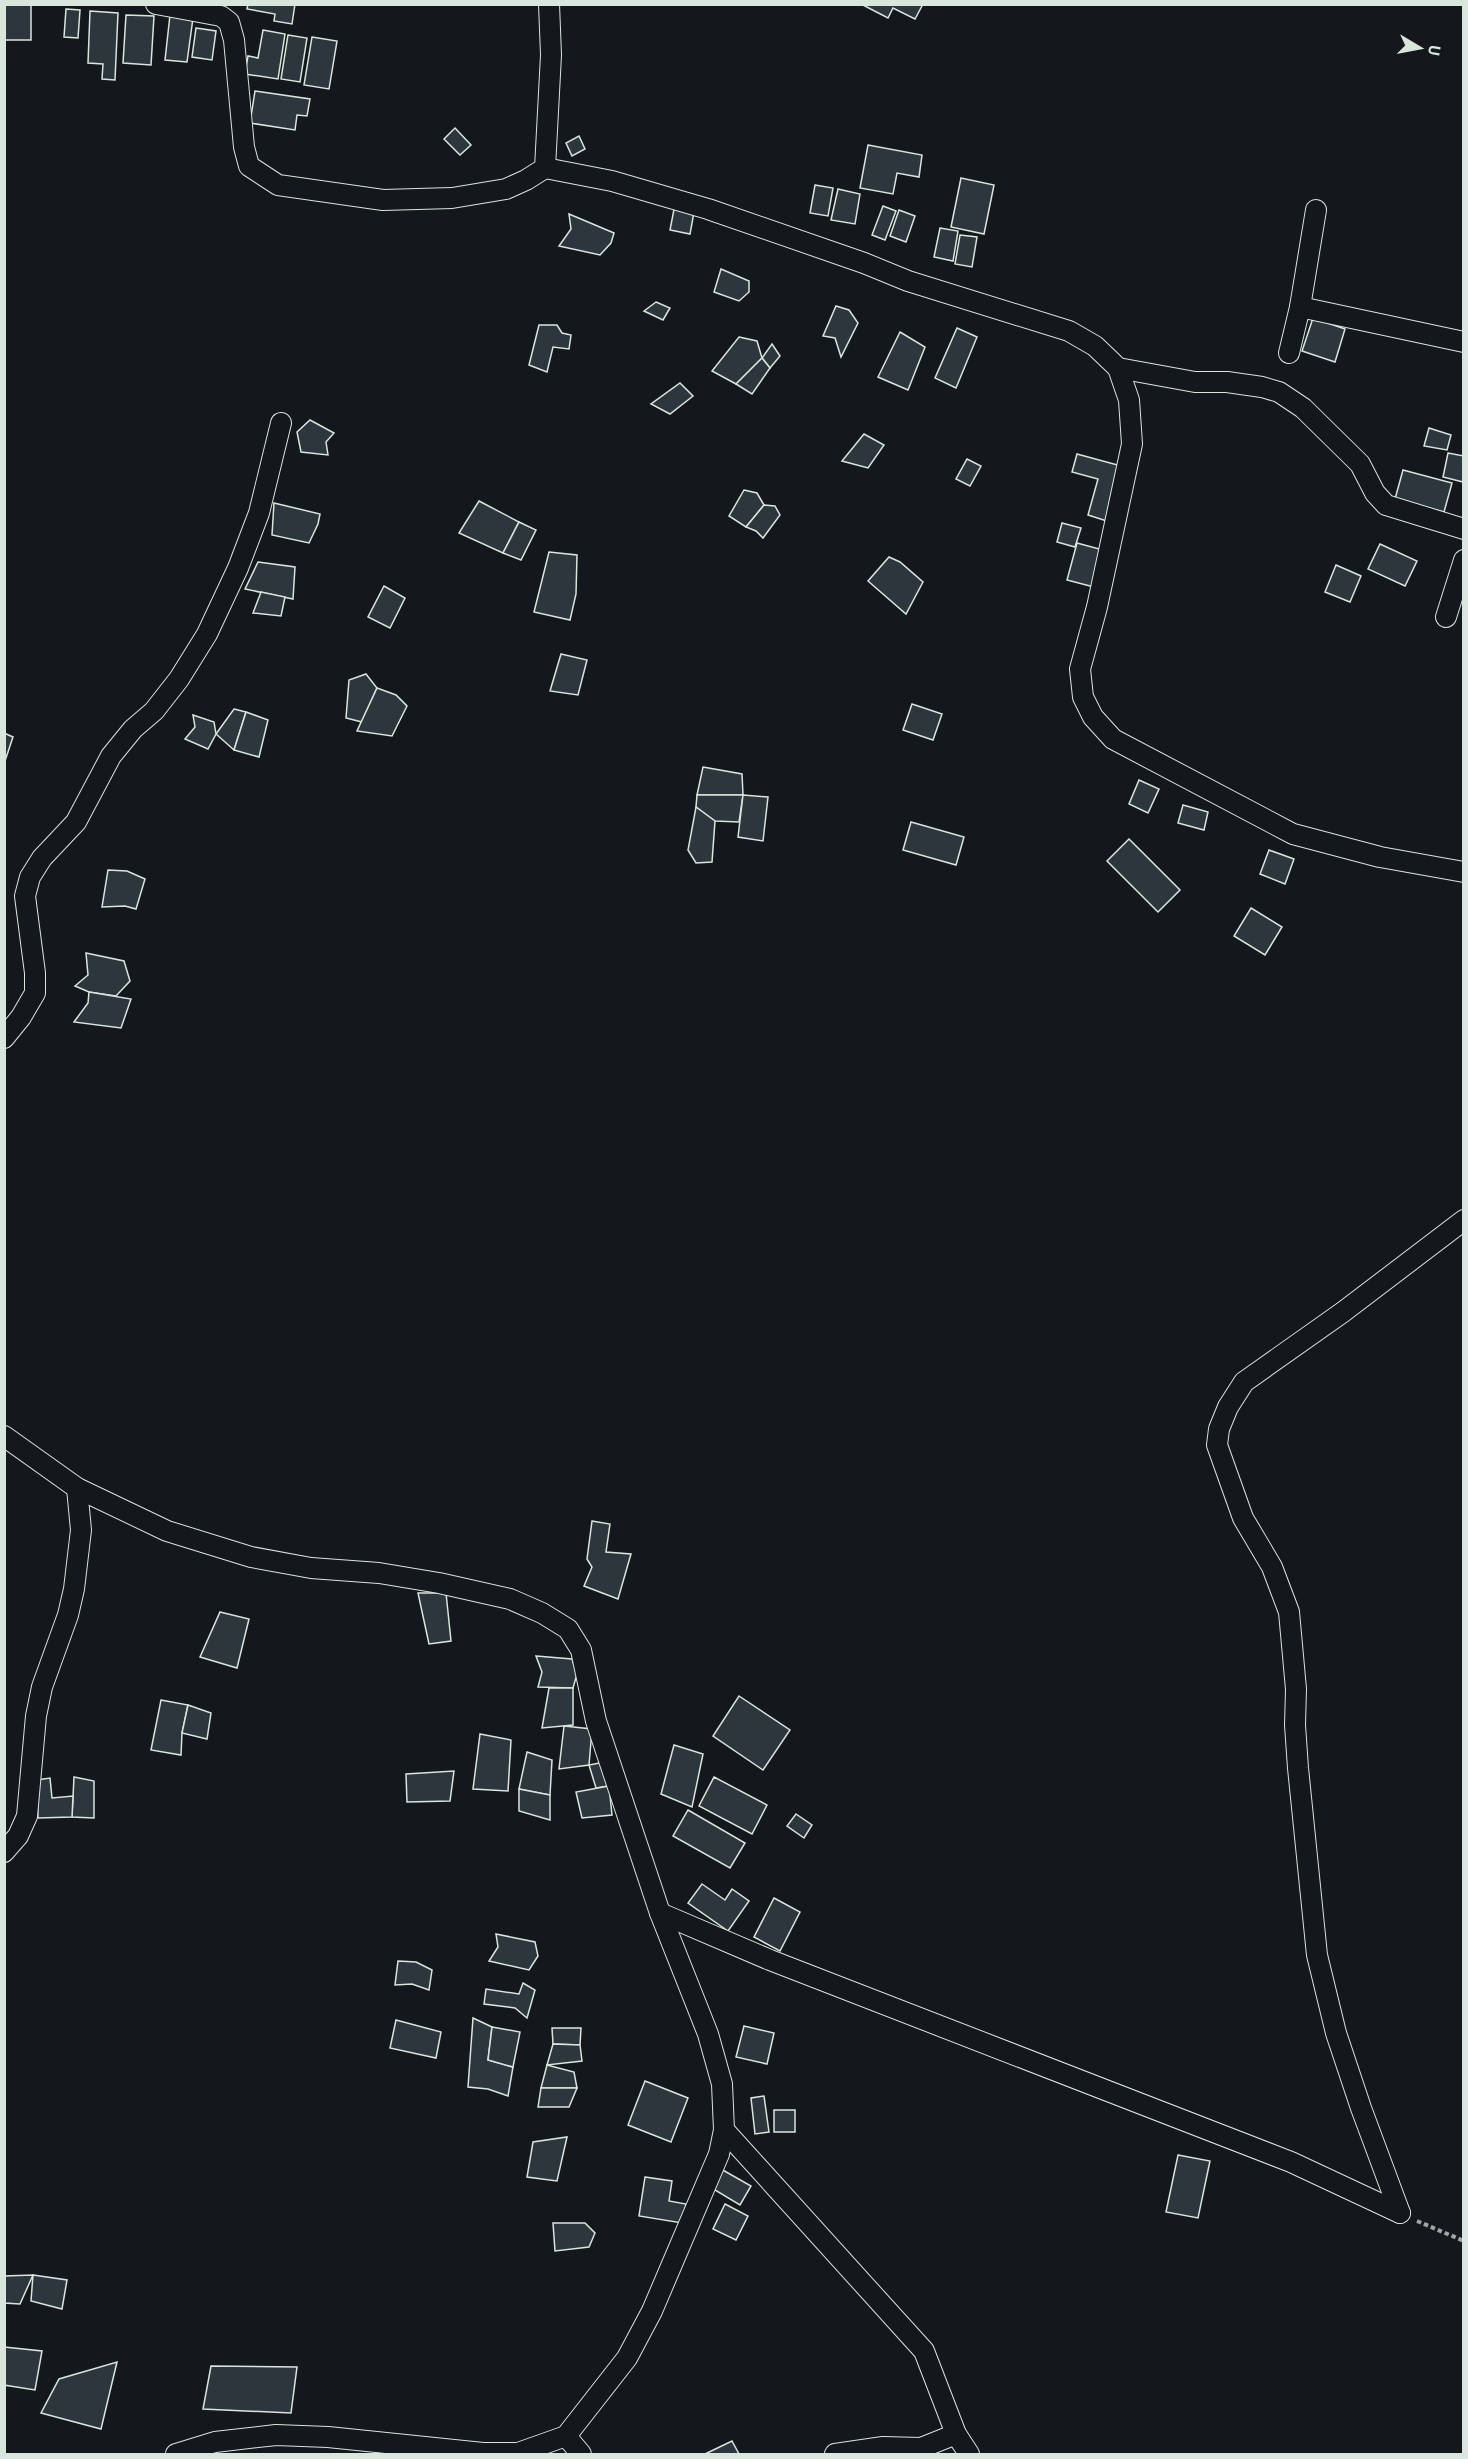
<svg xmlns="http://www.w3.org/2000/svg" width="1468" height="2459" font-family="'PT Sans',sans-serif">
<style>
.building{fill:#2c363c;stroke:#d8e6dc;stroke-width:1.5}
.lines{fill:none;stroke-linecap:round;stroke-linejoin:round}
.minor-casing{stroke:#d8e6dc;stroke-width:22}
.path{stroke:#9da8a2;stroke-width:4;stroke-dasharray:4.5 3;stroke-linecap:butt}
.minor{stroke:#14181c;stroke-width:20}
</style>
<rect width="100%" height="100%" fill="#14181c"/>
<g class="building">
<rect x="4" y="4" width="27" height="36"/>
<polygon points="248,4 295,4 292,24 274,21 275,14 247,9"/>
<polygon points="861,4 923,4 915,19 893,8 888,18"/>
<polygon points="66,9 80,10 78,38 64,37"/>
<polygon points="90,11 118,13 115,80 102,79 103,64 88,63"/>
<polygon points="126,15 154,16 151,65 123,63"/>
<polygon points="170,15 193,18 187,62 165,60"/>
<polygon points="196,28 216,31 212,60 192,57"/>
<polygon points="263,30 285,34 278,79 245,74 248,56 258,58"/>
<polygon points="288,35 307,38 300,82 281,79"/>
<polygon points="312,37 337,41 329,89 304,85"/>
<polygon points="255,91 310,99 307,116 297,115 295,130 250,123"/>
<polygon points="455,128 471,145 460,155 444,139"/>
<polygon points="579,136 585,149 572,156 566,143"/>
<polygon points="868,145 922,155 919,177 897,173 893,194 860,188"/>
<polygon points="961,178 994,185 984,234 951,227"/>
<polygon points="815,185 833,188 828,216 810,213"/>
<polygon points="838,189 860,194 855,224 831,220"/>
<polygon points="675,204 695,207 690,234 670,230"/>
<polygon points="883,206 896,211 885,240 872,235"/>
<polygon points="899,210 915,216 906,242 890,236"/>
<polygon points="569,214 614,233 611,243 600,255 559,246 571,229"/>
<polygon points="940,228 958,231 953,261 934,257"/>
<polygon points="960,235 977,237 972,267 955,264"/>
<polygon points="721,269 749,281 749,292 739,301 714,292"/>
<polygon points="656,302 670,308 663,320 644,311"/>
<polygon points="836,306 849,310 858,323 841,357 835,338 823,336"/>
<polygon points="1313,318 1345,329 1335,362 1302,351"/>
<polygon points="539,325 557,325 562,333 571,335 569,349 553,347 547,372 529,365"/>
<polygon points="957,328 977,337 956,388 935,378"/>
<polygon points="900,332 925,347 908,390 878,377"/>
<polygon points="739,337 757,341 762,358 736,384 712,371"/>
<polygon points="772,344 780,356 770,368 762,358"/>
<polygon points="762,358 770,368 752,394 736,384"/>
<polygon points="680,383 693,396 670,414 651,404"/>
<polygon points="310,420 334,433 326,442 328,455 301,452 297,432"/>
<polygon points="1429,428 1451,435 1447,450 1424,446"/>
<polygon points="864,434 884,445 868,468 842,461"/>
<polygon points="1448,453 1464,456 1463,482 1443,477"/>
<polygon points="1077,454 1125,467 1110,522 1088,515 1098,479 1072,472"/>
<polygon points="967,459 981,466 970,486 956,479"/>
<polygon points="1403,470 1452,483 1444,512 1395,499"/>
<polygon points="744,490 757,493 764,505 746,527 729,516"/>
<polygon points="479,501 519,522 503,553 459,533"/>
<polygon points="274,503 320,514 318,524 309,543 272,535"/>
<polygon points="764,505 775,506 780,515 763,538 756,531 746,527"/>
<polygon points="519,522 536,530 521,560 503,553"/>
<polygon points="1062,523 1081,528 1075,547 1057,542"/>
<polygon points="1077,543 1103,550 1094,587 1067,580"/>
<polygon points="1380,544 1417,561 1405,586 1368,569"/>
<polygon points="549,552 577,555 576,594 570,620 534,612"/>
<polygon points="889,557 900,562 923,582 906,614 868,581"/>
<polygon points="258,562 295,567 293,599 245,589"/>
<polygon points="1336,565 1361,576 1350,602 1325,592"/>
<polygon points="384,586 405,598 390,628 368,617"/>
<polygon points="261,592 285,597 281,616 253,613"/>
<polygon points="561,654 587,660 578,695 550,691"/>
<polygon points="366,674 377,688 362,722 346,718 349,680"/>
<polygon points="377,688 396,695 407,706 392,736 357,731"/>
<polygon points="912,704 942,714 933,740 903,730"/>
<polygon points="234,709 246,712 234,750 216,734"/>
<polygon points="246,712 268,720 259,757 234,750"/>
<polygon points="193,715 214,722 216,734 208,749 185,739 195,727"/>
<polygon points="4,733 13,737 4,764"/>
<polygon points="703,767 742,774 743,795 697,795"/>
<polygon points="1139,780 1159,789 1148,813 1129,804"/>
<polygon points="697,795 743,795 739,822 715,821 696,807"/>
<polygon points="743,795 768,797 763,841 738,837"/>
<polygon points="1183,805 1208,812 1204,830 1178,823"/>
<polygon points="696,807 715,821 712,862 696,863 688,850"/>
<polygon points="911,822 964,837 956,865 903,850"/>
<polygon points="1129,839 1180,890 1158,912 1107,861"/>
<polygon points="1269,850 1294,859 1285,884 1260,874"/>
<polygon points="108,870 127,871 145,879 136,909 125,906 102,907"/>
<polygon points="1251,908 1282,927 1265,955 1234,936"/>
<polygon points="86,953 124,961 130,981 116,996 89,992 75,986 88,975"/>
<polygon points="89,992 131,999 121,1028 74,1022 88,1003"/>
<polygon points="592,1521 610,1524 606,1552 631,1554 618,1599 584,1586 592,1567 587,1559"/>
<polygon points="418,1593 446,1593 451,1641 429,1644"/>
<polygon points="220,1612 249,1619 237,1668 200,1657"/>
<polygon points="536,1656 572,1659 577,1674 573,1688 538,1687 542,1672"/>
<polygon points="549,1688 573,1688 573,1725 542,1728"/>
<polygon points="739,1696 790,1730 763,1770 713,1736"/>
<polygon points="161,1700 188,1705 182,1733 181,1755 151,1750"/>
<polygon points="188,1705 211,1713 207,1739 182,1733"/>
<polygon points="564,1726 592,1729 589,1765 559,1769"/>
<polygon points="480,1734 511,1740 508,1791 473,1789"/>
<polygon points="674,1745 703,1754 692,1807 661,1794"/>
<polygon points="527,1752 552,1760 550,1795 519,1789"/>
<polygon points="605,1762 609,1786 596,1788 589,1765"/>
<polygon points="454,1771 450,1801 407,1802 406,1774"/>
<polygon points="74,1777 94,1781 94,1818 72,1817"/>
<polygon points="714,1777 767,1805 752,1834 699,1806"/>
<polygon points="50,1778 52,1798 73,1796 72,1817 38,1818 37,1780"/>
<polygon points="609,1786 612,1815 582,1818 576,1792"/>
<polygon points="519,1789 550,1795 550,1820 519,1811"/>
<polygon points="688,1810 745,1843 730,1868 673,1836"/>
<polygon points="796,1814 812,1825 804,1838 787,1826"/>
<polygon points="702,1884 725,1900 732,1889 749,1901 728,1931 688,1903"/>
<polygon points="774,1898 800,1912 780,1951 754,1937"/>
<polygon points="496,1934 535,1942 538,1956 529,1970 489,1961 498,1947"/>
<polygon points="398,1961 416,1962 432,1970 429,1990 412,1984 395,1985"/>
<polygon points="523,1983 535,1990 527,2018 515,2008 484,2004 486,1989 519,1994"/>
<polygon points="473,2018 492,2027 488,2060 513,2067 508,2096 488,2089 468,2087"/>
<polygon points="396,2020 441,2032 436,2058 390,2048"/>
<polygon points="744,2026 774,2033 767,2064 736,2057"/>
<polygon points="492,2027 520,2032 513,2067 488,2060"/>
<polygon points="552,2028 581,2028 580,2045 553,2044"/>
<polygon points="553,2044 580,2045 582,2061 547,2065"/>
<polygon points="547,2065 574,2072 577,2088 541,2088"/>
<polygon points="645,2081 688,2098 671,2142 628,2125"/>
<polygon points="541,2088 577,2088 569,2107 538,2107"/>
<polygon points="764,2096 769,2132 755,2134 751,2098"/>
<rect x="774" y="2110" width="21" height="22"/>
<polygon points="567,2137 557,2181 527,2177 533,2142"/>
<polygon points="1178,2155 1210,2161 1198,2218 1166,2212"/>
<polygon points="721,2169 751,2186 740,2205 710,2187"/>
<polygon points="645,2177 672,2181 669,2201 686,2204 682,2223 639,2216"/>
<polygon points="725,2204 748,2216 736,2240 713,2229"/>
<polygon points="553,2223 585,2223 595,2233 589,2247 555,2251"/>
<polygon points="33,2275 67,2280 62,2309 31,2301"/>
<polygon points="33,2275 20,2304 4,2303 4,2276"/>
<polygon points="4,2347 42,2351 35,2390 4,2385"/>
<polygon points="117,2362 101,2429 41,2413 59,2379"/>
<polygon points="211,2366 297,2367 291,2413 203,2409"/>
<polygon points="732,2441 739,2454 705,2454"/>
</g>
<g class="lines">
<defs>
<g id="minor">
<polyline points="156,4 221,16 229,22 234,40 244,147 249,166 278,185 383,200 452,198 506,189 526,180 545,168 551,55 549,4"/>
<polyline points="545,168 612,181 708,209 864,263 908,281 1069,331 1095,346 1118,368 1195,382 1227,382 1262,387 1279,392 1303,408 1360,464 1375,493 1386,505 1464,529"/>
<polyline points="1300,307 1316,210"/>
<polyline points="1289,353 1300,307 1464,342"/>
<polyline points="1118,368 1129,400 1132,444 1097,607 1080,669 1083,697 1093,717 1113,739 1293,834 1380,857 1464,872"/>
<polyline points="1446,617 1464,560"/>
<polyline points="4,1038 21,1017 35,993 35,973 25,896 30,877 42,858 76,822 111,756 133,729 154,711 179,679 207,634 238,568 259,513 281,423"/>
<polyline points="4,1436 77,1488 167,1531 251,1557 311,1568 379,1573 439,1583 510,1599 542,1613 568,1629 581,1650 596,1721 660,1913 708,2034 722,2084 724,2130 719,2154 652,2311 627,2358 566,2436 518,2453 483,2453 328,2437 276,2435 215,2442 176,2454"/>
<polyline points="4,1852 18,1836 27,1816 36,1716 42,1687 68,1615 74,1589 81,1530 77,1488"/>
<polyline points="660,1913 770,1960 1291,2162 1400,2213"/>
<polyline points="724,2130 924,2351 956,2434 921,2448 883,2447 835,2454"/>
<polyline points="1400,2213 1361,2108 1336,2033 1317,1955 1298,1768 1295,1725 1296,1689 1289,1612 1272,1567 1243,1518 1217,1445 1219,1429 1228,1407 1244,1382 1343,1312 1464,1220"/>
<polyline points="956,2434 969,2454"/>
<polyline points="566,2436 581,2454"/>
</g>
</defs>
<use href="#minor" class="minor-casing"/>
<polyline class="path" points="1417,2221 1464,2241"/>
<use href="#minor" class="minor"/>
</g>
<rect width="1468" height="2459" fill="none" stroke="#d8e6dc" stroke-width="12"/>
<g transform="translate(1420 48) rotate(100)" stroke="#14181c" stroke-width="4.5" paint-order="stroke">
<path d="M0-4.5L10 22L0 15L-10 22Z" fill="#d8e6dc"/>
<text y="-9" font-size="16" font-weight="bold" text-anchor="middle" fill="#d8e6dc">U</text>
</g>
</svg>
